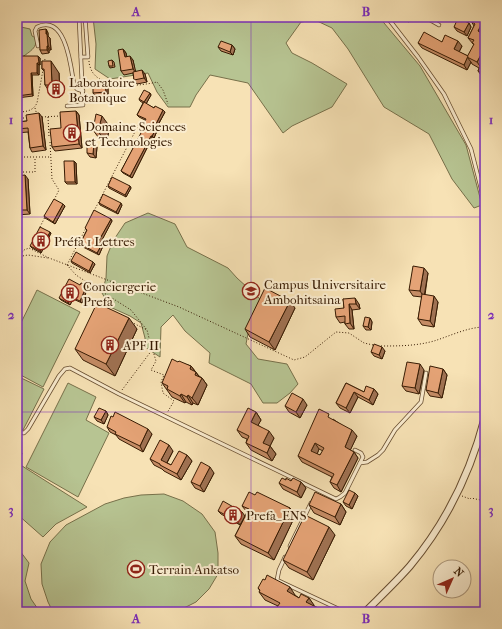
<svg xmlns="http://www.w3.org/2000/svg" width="502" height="629" font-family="'IM FELL French Canon',serif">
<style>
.green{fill:#b7c492;stroke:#77704a}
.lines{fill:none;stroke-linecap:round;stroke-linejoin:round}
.service-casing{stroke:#674d30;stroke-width:4.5}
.minor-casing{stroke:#674d30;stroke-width:8}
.path{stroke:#371b03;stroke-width:1;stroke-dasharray:1 2;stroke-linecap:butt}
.service{stroke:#faeccf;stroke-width:3}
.minor{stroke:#faeccf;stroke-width:6}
.wall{fill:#c58c65;stroke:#371b03;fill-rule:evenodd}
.shaded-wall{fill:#a07253;stroke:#371b03}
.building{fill:#e5a376;stroke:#371b03;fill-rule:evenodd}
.grid{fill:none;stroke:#7b2cbf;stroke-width:1;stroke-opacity:0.55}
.labels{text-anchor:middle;stroke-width:4;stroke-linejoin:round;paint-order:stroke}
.poi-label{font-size:13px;fill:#371b03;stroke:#faeccf;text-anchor:start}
.neatline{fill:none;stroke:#7b2cbf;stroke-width:1.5}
.grid-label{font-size:13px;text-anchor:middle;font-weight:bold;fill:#7b2cbf}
</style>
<rect width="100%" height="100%" fill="#f7e2b5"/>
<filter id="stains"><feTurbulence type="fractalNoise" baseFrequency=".005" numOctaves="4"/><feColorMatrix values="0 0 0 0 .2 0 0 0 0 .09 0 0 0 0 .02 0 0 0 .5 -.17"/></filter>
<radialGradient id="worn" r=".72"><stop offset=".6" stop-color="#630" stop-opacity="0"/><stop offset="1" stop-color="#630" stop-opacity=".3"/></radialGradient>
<g class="green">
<path d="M17,17H20L21,27L30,29L32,36L36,38C38,52 22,53 17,64Z"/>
<polygon points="93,17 379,17 420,66 466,145 482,205 474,208 452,179 429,134 384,107 348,49 332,28 315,20 301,22 286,43 292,53 312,63 347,84 332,107 292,126 283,133 248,83 210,75 196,95 190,107 168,107 157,92 148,73 110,79 95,69 96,44"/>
<polygon points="148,213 175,224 187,247 228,268 237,278 260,299 251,318 246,344 258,359 287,364 298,384 290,393 277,403 263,403 251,384 209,363 210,353 185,331 173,315 161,327 160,357 145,347 145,338 141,323 130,316 110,307 102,293 106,278 107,256 113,241 125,223"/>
<polygon points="37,290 80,312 43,387 17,373 17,331"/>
<polygon points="17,376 44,389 23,430 17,427"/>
<polygon points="68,383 96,397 86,420 109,433 78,497 26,467"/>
<polygon points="17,450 22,453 19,464 87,507 56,524 43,537 17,514"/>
<polygon points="164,494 183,501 202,514 215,532 218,553 218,574 209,589 196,602 176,612 53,612 48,602 42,584 41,564 50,542 66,525 105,504 124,498 141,495"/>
<polygon points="17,547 29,563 25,581 31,599 40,612 17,612"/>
</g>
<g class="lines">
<defs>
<g id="service">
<polyline points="387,17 418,57 444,94 471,149 485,204"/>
<polyline points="425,17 439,25"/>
<path d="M38,46L35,31L37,27C66,13 71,67 74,85L77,89L83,91"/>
<polyline points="81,57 88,57 85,17"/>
<polyline points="67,106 83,105 79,17"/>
<polyline points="17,146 17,157"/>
<polyline points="17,432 24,433 28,429 59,376 65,369 70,368 119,394 336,499 340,497 345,493 363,457 361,453 355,450"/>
<polyline points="360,463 367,462 378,455 383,450 395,430 421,402 426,373"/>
<polyline points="290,546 311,503"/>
<polyline points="285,557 279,570 277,580 345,612"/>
</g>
<path id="minor" d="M365,612C380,597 396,582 410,566C446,523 471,471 485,417"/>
</defs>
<use href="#service" class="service-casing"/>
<use href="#minor" class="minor-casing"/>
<g class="path">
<path d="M89,61C89,65 91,70 93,73C106,90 139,86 157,82L163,90L168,104"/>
<polyline points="44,63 45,59"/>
<polyline points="35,108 37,115"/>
<path d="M17,112C26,112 33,111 37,103L43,70"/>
<polyline points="42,117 60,116"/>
<polyline points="48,117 49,137"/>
<polyline points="17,118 26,118"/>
<polyline points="50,142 52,179 59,190 54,200"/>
<polyline points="21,157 50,157"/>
<polyline points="17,166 20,166 19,160"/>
<polyline points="17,172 35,172 35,158"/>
<polyline points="94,211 140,122"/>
<polyline points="40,227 45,217"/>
<polyline points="17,257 28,255 48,258"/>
<polyline points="18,257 24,250 29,248 49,258 179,307 294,360 305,357 336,332 349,333 364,343 373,345"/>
<polyline points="67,265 86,228"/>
<polyline points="67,265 76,275 85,281 131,310 147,330"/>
<path d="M381,346C399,346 416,346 434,341C450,336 468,327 485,327"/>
<polyline points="153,351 156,361 151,370 164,375 161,382 163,393 174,401 167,413"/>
<polyline points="122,390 152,350 147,330 131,322"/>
<polyline points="462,496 470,499 471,498 485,501"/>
</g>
<use href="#service" class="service"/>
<use href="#minor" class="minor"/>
</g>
<g class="wall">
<polygon points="399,17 412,17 409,22"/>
<polygon points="432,17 439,17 438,21"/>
<polygon points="473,17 485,17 483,21 485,24 485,33 484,35 485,35 485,65 485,64 483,67 485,67 485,77 481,75 478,71 479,68 472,64 471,62 467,70 422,48 418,43 442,42 462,46 459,52 468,56 474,45 468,38 474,26 471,21"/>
<polygon points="469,23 471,27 467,36 457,31 454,27"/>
<polygon points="46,29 48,33 48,36 50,38 51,50 49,50 49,53 42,54 40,50"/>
<polygon points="232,45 235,49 233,55 221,51 218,47"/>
<polygon points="123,49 126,53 127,57 133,60 135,71 145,74 147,82 137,84 134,80 133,73 124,75 121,71"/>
<polygon points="40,58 40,65 39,65 39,75 32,75 33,96 17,98 17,76"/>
<polygon points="112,60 114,62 115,67 110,68 109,66"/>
<polygon points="42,61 59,73 60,97 53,97 45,85 45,72 42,69"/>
<polygon points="105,84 108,88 108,96 96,97 93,93"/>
<polygon points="150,93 151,95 146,104 154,108 163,110 165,112 156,129 157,131 154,138 152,138 132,178 123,173 121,171 142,132 140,130 145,120 139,117 137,115 143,103 140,101 139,99"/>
<polygon points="76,111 79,115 82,148 55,151 52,147"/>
<polygon points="42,117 46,150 32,152 30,148 28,132 17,133 17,122 27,121"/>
<polygon points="110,127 106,143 101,141 93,130"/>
<polygon points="97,147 96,158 90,157 87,153"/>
<polygon points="74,161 76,163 77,184 67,184 65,182"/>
<polygon points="17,176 28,179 30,214 17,215"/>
<polygon points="108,186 130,186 131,188 126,197 109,188"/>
<polygon points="99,203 122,205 118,214 100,205"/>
<polygon points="65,206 55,224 45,218 44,216"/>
<polygon points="111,219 112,221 100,243 103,246 99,255 81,246 80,244 87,230 85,228"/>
<polygon points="51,233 41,253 32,248 30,246"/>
<polygon points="71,261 93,262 95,264 90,273 72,263"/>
<polygon points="428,273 425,295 438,302 434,327 422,325 418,319 422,297 413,296 409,290"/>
<polygon points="80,285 88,287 82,303 73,299 70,305 61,300 59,298"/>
<polygon points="343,299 359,304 360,309 352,310 354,329 349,329 345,324 345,322 340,323 336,317 344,308"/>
<polygon points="295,308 275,350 250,337 245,329"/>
<polygon points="370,318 372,322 371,330 366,330 363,326"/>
<polygon points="137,329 115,376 83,360 75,349"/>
<polygon points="385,351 382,359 374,356 371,352"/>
<polygon points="178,362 191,366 199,376 202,378 207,385 198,405 193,403 192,405 186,402 185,403 172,397 162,383"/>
<polygon points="443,369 447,375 442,398 430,396 426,390"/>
<polygon points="424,370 419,394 406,391 402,386"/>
<polygon points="346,383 364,392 374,389 378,394 373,405 358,397 350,413 340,408 336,403"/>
<polygon points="307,405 300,418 289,412 285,406"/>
<polygon points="106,411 108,415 104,424 97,421 94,417"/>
<polygon points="256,412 261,420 258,425 274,438 270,446 276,454 272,461 251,450 246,443 247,439 242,437 237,430"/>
<path d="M333,419L357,436L350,450L354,452L358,458L341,492L334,488L330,482L332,477L302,462L298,456ZM319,449L323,451L320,455L317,454Z"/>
<polygon points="107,427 152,434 143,452 119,439 116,435 110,432"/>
<polygon points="173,451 167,463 171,465 187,455 192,461 181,480 164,471 162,469 154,465 150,459"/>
<polygon points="214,473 204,492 195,488 191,482"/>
<polygon points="286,480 301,482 306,488 301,498 283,489 279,483"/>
<polygon points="255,495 290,508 295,516 274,560 241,544 235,536 247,512 242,506"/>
<polygon points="358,496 352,509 346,506 343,502"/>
<polygon points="341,504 346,512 340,525 314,513 309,505"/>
<polygon points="218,511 245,516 240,525 221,514"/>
<polygon points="335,535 313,580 289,568 283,560"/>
<polygon points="258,588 295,595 299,598 309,598 314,606 318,608 321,612 281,612 277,607 278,606 265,600 259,592 260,591"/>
</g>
<g class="shaded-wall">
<polygon points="406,17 412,17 409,22"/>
<polygon points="435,17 439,17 438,21"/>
<polygon points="479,17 485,17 483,21 485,24 485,33 483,38 478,31 483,22"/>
<polygon points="469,23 471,27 467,36 464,32"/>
<polygon points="46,29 48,33 48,36 50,38 51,50 48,46"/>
<polygon points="458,41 462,46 458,54 454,49"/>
<polygon points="232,45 235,49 233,55 230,52"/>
<polygon points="47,46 49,50 49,53 47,50"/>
<polygon points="485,47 485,63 483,62 485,64 482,69 477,62"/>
<polygon points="123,49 126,53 127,61 125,57"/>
<polygon points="38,56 40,58 40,65 39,63"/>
<polygon points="130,56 133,60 136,73 133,69"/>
<polygon points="467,57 471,62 467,70 464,65"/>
<polygon points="51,61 59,73 60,97 52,85"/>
<polygon points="37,63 39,65 39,75 37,73"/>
<polygon points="142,70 145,74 147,82 144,78"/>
<polygon points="31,73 32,75 33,96 32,94"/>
<polygon points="105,84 108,88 108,96 106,92"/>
<polygon points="150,93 151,95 146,104 144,102"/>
<polygon points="17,100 18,101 18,108 17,107"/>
<polygon points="163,110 165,112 155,130 154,128"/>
<polygon points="76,111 79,115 82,148 79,144"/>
<polygon points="39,113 42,117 46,150 43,146"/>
<polygon points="102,116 110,127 106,143 98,131"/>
<polygon points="156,129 157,131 154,138 152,136"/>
<polygon points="151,136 152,138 132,178 130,176"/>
<polygon points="94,143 97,147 96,158 93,154"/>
<polygon points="74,161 76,163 77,184 75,182"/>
<polygon points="25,175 28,179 30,214 27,210"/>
<polygon points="130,186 131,188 126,197 125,195"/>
<polygon points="121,203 122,205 118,214 116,212"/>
<polygon points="63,204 65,206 55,224 53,222"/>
<polygon points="111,219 112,221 100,244 98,242"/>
<polygon points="50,232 51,233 41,253 40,251"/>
<polygon points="102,244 103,246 99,255 97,253"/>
<polygon points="93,262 95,264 90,273 89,271"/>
<polygon points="424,268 428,273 424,297 420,291"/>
<polygon points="87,285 88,287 82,303 80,301"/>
<polygon points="434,296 438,302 434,327 430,321"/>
<polygon points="71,297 73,299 70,305 68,303"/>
<polygon points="355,298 359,304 360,309 356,304"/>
<polygon points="290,301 295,308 275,350 269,342"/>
<polygon points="349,304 352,310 354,329 350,323"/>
<polygon points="129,318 137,329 115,376 106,364"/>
<polygon points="370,318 372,322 371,330 368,327"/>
<polygon points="382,347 385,351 382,359 379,355"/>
<polygon points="420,364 424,370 419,394 415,388"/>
<polygon points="191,366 201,379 202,378 207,385 198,405 192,398 190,369"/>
<polygon points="443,369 447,375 442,398 438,393"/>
<polygon points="374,389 378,394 373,405 369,400"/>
<polygon points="354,392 358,397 350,413 346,408"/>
<polygon points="181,394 186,402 185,403 180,396"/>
<polygon points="188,395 193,403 192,405 187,397"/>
<polygon points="303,399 307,405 300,418 296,412"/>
<polygon points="106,411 108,415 104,424 101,420"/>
<polygon points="256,412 261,420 256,429 251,422"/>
<polygon points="148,429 152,434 143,452 140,446"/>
<polygon points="352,430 357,436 349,453 345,447"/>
<polygon points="269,431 274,438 268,450 263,443"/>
<polygon points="315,443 319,449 316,457 311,451"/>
<polygon points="169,445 173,451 165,466 161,460"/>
<polygon points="270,446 276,454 272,461 267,453"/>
<polygon points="354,452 358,458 341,492 337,485"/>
<polygon points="187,455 192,461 181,480 177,474"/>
<polygon points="210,467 214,473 204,492 200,486"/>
<polygon points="301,482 306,488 301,498 297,492"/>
<polygon points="355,493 358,496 352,509 349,505"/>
<polygon points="341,504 346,512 340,525 335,517"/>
<polygon points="290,508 295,516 274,560 268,553"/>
<polygon points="242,512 245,516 240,525 237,521"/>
<polygon points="329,527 335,535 313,580 307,572"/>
<polygon points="290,587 295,595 293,599 287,591"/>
<polygon points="309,598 314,605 312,610 306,602"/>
<polygon points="318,608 321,612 316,612"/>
</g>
<g class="building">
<polygon points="473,17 475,17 483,21 478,31 485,35 485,47 477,62 467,57 474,44 472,43 474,40 468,38 475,24 471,21"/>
<polygon points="458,18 469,23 464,32 454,27"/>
<polygon points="46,29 46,34 47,34 48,46 47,46 47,50 40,50 39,30"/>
<polygon points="424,32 442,42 445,35 458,41 454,49 468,56 464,65 418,43"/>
<polygon points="221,41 232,45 230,52 218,47"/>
<polygon points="123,49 125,57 130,56 133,69 121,71 118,50"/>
<polygon points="19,56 38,56 39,63 37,63 37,73 31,73 32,94 17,96 17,76"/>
<polygon points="485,57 485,63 483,62"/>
<polygon points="112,60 113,66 109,66 108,61"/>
<polygon points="42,61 51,61 52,85 45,85 44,69 42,69"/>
<polygon points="481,65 485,67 485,75 478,71"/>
<polygon points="142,70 144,78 134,80 133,72"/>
<polygon points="93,84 105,84 106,92 93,93"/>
<polygon points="144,90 150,93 144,102 139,99"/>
<polygon points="144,102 154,108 155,106 163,110 154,128 156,129 152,136 151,136 130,176 121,171 142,131 140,130 146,119 137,115"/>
<polygon points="76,111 79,144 52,147 50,129 61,128 60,112"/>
<polygon points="39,113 43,146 30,148 28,128 17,129 17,122 27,121 26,115"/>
<polygon points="96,114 102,116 98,131 93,130"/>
<polygon points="87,143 94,143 93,154 87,153"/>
<polygon points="64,161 74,161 75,182 65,182"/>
<polygon points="25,175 27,210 17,210 17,176"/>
<polygon points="112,177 130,186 125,195 108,186"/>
<polygon points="103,194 121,203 116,212 99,203"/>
<polygon points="54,199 63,204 53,222 44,216"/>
<polygon points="94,210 111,219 98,242 102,244 97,253 80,244 87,230 85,228"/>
<polygon points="40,227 50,232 40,251 30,246"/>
<polygon points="76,252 93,262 89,271 71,261"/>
<polygon points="413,266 424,268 420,291 409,290"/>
<polygon points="69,279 80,285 81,283 87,285 80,301 71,297 68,303 59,298"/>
<polygon points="265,288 290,301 269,342 245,329"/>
<polygon points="422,294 434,296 430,321 418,319"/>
<polygon points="355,298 356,304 349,304 350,323 345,324 345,316 336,317 335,309 344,308 343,299"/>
<polygon points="97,303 129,318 106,364 75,349"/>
<polygon points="365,317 370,318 368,327 363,326"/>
<polygon points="374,344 382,347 379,355 371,352"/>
<polygon points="172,359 178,362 179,361 191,366 190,369 196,372 195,375 202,378 192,398 188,395 187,397 181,394 180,396 167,389 168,386 162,383"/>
<polygon points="407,362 420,364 415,388 402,386"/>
<polygon points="430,366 443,369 438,393 426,390"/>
<polygon points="346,383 364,392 366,386 374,389 369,400 354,392 346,408 336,403"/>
<polygon points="292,393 303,399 296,412 285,406"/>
<polygon points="99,408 106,411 101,420 94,417"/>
<polygon points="248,408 256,412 251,422 269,431 263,443 270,446 267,453 246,443 249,436 237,430"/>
<path d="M319,409L329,414L328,417L352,430L345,447L354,452L337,485L330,482L334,474L298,456ZM315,443L324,448L320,455L311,451Z"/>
<polygon points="115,412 148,429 140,446 115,434 116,432 107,427 111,416 113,417"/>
<polygon points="160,440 169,445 161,460 171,465 179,451 187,455 177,474 160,465 160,464 150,459"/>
<polygon points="201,462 210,467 200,486 191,482"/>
<polygon points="282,478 286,480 286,478 291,481 293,478 301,482 297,492 279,483"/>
<polygon points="349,490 355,493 349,505 343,502"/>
<polygon points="249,492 255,495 257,492 290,508 268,553 235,536 249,509 242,506"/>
<polygon points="315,492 341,504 335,517 309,505"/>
<polygon points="223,501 242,512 237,521 218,511"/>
<polygon points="305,515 329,527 307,572 283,560"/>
<polygon points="267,575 290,587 287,591 299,598 301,594 309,598 306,602 318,608 316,612 287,612 277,607 280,603 259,592 260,590 258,588 263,579 265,580"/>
</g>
<path class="grid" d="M251,17V612M17,217H485M17,412H485"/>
<defs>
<symbol id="building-ring" viewBox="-11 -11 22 22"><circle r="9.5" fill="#faeccf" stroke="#8f2418" stroke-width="1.5"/><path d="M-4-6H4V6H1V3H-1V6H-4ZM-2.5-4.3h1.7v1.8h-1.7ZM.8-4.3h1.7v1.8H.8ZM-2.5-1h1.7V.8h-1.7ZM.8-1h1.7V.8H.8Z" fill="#8f2418"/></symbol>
<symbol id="university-ring" viewBox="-11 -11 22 22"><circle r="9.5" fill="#faeccf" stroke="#8f2418" stroke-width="1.5"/><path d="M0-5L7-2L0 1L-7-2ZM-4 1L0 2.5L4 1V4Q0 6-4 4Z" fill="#8f2418"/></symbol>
<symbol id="stadium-ring" viewBox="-11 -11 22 22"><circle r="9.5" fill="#faeccf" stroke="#8f2418" stroke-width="1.5"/><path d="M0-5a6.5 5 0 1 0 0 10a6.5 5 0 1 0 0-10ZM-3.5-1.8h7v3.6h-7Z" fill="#8f2418"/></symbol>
</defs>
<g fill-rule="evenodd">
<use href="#building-ring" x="46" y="79" width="20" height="20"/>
<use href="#building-ring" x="62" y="123" width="20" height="20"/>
<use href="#building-ring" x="31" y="231" width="20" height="20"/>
<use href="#university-ring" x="241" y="281" width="20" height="20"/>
<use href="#building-ring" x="60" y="283" width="20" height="20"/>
<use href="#building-ring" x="100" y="335" width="20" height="20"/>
<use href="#building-ring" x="223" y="505" width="20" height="20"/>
<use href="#stadium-ring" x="126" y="559" width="20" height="20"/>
</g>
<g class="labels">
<g class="poi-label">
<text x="69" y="87">Laboratoire<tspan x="69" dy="15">Botanique</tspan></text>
<text x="85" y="131">Domaine Sciences<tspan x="85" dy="15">et Technologies</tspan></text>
<text x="54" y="246">Préfa 1 Lettres</text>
<text x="264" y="289">Campus Universitaire<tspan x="264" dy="15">Ambohitsaina</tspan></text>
<text x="83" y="291">Conciergerie<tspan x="83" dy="15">Prefa</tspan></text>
<text x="123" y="350">APF II</text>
<text x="246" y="520">Prefa_ENS</text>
<text x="149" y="574">Terrain Ankatso</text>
</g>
</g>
<rect width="502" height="629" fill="none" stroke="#f7e2b5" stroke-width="44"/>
<g transform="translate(452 579) rotate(45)"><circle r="19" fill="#faeccf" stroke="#ac987d"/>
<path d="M0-3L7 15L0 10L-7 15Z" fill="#8f2418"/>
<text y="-6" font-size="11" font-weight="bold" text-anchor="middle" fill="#371b03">N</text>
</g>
<rect x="22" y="22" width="458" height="585" class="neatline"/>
<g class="grid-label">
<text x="136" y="16">A</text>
<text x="366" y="16">B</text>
<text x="11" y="124">1</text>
<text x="491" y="124">1</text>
<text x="11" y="319">2</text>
<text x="491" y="319">2</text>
<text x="11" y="514">3</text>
<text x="491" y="514">3</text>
<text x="136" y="623">A</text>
<text x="366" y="623">B</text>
</g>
<rect width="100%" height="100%" filter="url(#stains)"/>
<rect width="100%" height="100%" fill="url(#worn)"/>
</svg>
